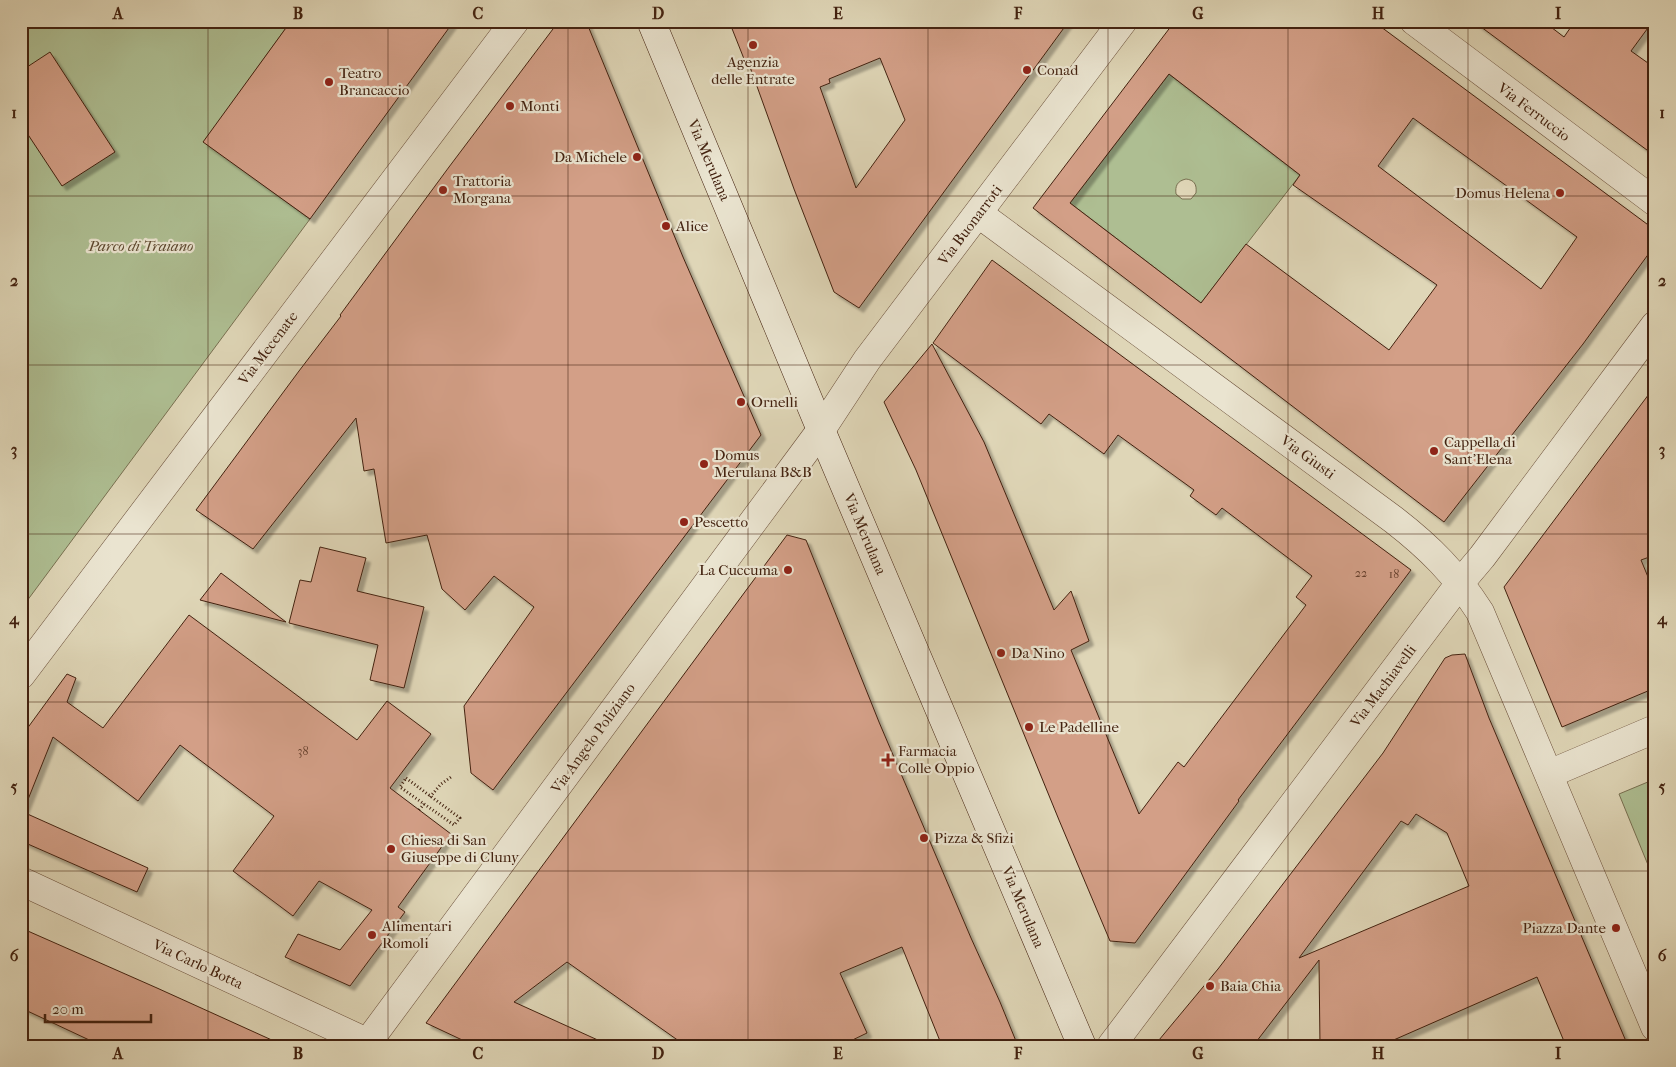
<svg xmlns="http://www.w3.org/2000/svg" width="1676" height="1067" font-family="'IM FELL French Canon',serif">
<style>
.green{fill:#aebe92;stroke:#787051;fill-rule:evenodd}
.building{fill:#d39f87;stroke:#432210;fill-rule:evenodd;filter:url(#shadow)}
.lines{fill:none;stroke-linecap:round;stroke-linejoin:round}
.street-casing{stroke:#6a4f3a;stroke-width:29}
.secondary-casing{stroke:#432210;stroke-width:29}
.path{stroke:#432210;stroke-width:3;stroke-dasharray:1 2.5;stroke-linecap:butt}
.street{stroke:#eae4d0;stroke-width:28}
.secondary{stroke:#eae4d0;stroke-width:28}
.grid{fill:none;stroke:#432210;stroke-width:1;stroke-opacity:0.55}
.poi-dot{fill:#8f2418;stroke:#eae4d0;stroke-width:2}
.labels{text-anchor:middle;stroke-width:4.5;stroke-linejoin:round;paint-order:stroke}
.number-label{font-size:12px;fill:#67412e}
.poi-label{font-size:15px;fill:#432210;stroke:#eae4d0;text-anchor:start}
.street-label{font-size:15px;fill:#432210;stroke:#eae4d0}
.park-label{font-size:15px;font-style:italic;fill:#5e4930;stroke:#eae4d0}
.neatline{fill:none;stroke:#432210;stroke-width:2}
.grid-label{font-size:16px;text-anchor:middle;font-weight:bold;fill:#432210}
</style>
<defs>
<filter id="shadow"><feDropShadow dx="4.5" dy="4.5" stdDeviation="1" flood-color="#0004"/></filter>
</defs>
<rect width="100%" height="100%" fill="#dfd6b7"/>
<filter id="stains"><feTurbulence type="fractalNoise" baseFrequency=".004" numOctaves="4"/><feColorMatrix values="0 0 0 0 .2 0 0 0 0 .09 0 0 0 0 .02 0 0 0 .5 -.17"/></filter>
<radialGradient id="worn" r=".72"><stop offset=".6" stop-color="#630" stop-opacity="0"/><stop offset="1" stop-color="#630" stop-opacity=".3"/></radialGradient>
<g class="green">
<polygon points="21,21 291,21 204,142 310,219 21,609"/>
<path d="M1169,74L1300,175L1201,303L1070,203ZM1186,179C1194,180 1197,184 1196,193L1191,199H1182L1176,194C1175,186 1177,181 1186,179Z"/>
<polygon points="1655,779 1655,882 1619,794"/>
</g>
<g class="building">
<polygon points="291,21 454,21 310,219 203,142"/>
<polygon points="559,21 586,21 683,257 761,435 493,790 471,773 464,706 534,607 494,576 465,610 442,589 427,535 386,543 374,469 364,471 356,418 253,549 196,510 299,371 341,316 340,315 449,167"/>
<path d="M729,21H1069L859,308L834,292L794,189L750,67L748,69ZM880,58L905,120L856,188L820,87L830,83L829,79Z"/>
<path d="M1175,21H1373L1655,230V245L1583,344L1444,522L1033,208ZM1169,74L1300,175L1293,185L1437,285L1389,350L1246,244L1201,303L1070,203ZM1413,118L1577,237L1541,289L1378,166Z"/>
<polygon points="1473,21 1543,21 1564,37 1575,21 1653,21 1631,51 1655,68 1655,156"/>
<polygon points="50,52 115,152 62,186 21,124 21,71"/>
<polygon points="992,260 1411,570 1238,800 1239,801 1135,943 1110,941 1059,820 916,470 884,402 932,344 984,442 1054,610 1071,591 1089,641 1071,650 1139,814 1178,762 1184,767 1306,605 1296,597 1312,576 1222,508 1216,515 1205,507 1190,496 1194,490 1118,435 1104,454 1049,414 1041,424 933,343"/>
<polygon points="1655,386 1655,555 1641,560 1655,594 1655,688 1562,727 1504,587"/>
<polygon points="787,535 806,540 879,722 971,938 1000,1002 1018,1046 942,1046 902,947 840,973 867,1033 840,1046 686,1046 567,962 514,1002 611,1046 475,1046 426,1023"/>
<polygon points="320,547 366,558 357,591 424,607 404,688 370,680 378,645 289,623 300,580 311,582"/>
<polygon points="221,573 286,622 200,600"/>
<polygon points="189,615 357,740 387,701 431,734 390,788 451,834 398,907 405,912 350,986 285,957 298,934 340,950 372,910 319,881 293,916 233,871 274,816 180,745 138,801 53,737 23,812 148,868 137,892 21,841 21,737 67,674 76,678 67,702 103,728"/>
<path d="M1465,654L1489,718L1628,1046H1566L1537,977L1380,1046H1320L1319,960L1253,1046H1154L1218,969L1383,753L1445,658L1452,655ZM1416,814L1447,833L1469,886L1299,958L1401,821L1408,825Z"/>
<polygon points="21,928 157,988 285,1046 102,1046 21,1008"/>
</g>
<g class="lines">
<defs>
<g id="street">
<polyline points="1414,21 1655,202"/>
<path d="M979,214L1394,520C1430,548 1455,573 1480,612L1655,1027"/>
<polyline points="21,675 515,21"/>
<polyline points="1549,774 1655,729"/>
<polyline points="21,881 375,1046"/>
<polyline points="365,1046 821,430 867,360 1123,21"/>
<polyline points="1111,1046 1460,583 1482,557 1655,325"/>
</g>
<polyline id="secondary" points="651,21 821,430 1082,1046"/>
</defs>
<use href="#street" class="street-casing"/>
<use href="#secondary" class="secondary-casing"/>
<g class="path">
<polygon points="406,778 460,818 454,825 400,787"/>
<polyline points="430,797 441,784 451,777"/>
<polyline points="419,810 424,804"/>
</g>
<use href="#street" class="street"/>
<use href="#secondary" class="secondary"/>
</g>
<path class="grid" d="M208,21V1046M388,21V1046M568,21V1046M748,21V1046M928,21V1046M1108,21V1046M1288,21V1046M1468,21V1046M21,196H1655M21,365H1655M21,534H1655M21,702H1655M21,871H1655"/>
<g class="poi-dot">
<circle cx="753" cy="45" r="5"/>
<circle cx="1027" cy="70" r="5"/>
<circle cx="329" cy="82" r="5"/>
<circle cx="510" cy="106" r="5"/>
<circle cx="637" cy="157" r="5"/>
<circle cx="443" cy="190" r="5"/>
<circle cx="1560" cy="193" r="5"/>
<circle cx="666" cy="226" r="5"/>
<circle cx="741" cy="402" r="5"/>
<circle cx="1434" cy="451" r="5"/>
<circle cx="704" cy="464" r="5"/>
<circle cx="684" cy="522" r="5"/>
<circle cx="788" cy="570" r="5"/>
<circle cx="1001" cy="653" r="5"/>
<circle cx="1029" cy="727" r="5"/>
<path d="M885.5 752.5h5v5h5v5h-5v5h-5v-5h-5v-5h5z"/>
<circle cx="924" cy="838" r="5"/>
<circle cx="391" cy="849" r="5"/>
<circle cx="1616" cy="928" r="5"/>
<circle cx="372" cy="935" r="5"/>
<circle cx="1210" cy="986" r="5"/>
</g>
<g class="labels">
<g class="number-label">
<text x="1361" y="577">22</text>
<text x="1394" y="578">18</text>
<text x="303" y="755">38</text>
</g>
<g class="poi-label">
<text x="753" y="67" text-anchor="middle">Agenzia<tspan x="753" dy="17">delle Entrate</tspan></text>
<text x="1037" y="75">Conad</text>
<text x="339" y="78">Teatro<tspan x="339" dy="17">Brancaccio</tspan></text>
<text x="520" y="111">Monti</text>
<text x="627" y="162" text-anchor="end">Da Michele</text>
<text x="453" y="186">Trattoria<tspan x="453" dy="17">Morgana</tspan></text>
<text x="1550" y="198" text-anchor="end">Domus Helena</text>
<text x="676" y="231">Alice</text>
<text x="751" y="407">Ornelli</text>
<text x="1444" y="447">Cappella di<tspan x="1444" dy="17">Sant'Elena</tspan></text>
<text x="714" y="460">Domus<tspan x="714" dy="17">Merulana B&amp;B</tspan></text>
<text x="694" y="527">Pescetto</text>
<text x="778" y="575" text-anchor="end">La Cuccuma</text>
<text x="1011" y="658">Da Nino</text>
<text x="1039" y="732">Le Padelline</text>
<text x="898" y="756">Farmacia<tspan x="898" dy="17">Colle Oppio</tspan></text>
<text x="934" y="843">Pizza &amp; Sfizi</text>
<text x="401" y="845">Chiesa di San<tspan x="401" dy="17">Giuseppe di Cluny</tspan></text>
<text x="382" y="931">Alimentari<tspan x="382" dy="17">Romoli</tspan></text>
<text x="1606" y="933" text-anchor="end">Piazza Dante</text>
<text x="1220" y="991">Baia Chia</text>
</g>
<g class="street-label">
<text transform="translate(1534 112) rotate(37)" y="5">Via Ferruccio</text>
<text transform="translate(709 160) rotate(67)" y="5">Via Merulana</text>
<text transform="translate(970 225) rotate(-53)" y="5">Via Buonarroti</text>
<text transform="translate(268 348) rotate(-53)" y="5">Via Mecenate</text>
<text transform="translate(1308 457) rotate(36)" y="5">Via Giusti</text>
<text transform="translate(865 534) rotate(67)" y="5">Via Merulana</text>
<text transform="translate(1383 686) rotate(-53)" y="5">Via Machiavelli</text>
<text transform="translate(593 738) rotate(-54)" y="5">Via Angelo Poliziano</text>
<text transform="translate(1023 907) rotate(67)" y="5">Via Merulana</text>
<text transform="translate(198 964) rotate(25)" y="5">Via Carlo Botta</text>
</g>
<g class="park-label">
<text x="141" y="251">Parco di Traiano</text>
</g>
</g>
<rect width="1676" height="1067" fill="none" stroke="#dfd6b7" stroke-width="55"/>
<path d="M45 1014v8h106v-8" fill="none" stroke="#432210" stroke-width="2.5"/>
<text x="52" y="1014" font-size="15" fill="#432210" stroke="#eae4d0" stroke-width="4" paint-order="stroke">20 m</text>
<rect x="28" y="28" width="1620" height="1012" class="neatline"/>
<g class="grid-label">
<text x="118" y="19">A</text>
<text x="298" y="19">B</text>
<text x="478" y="19">C</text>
<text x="658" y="19">D</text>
<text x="838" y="19">E</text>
<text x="1018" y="19">F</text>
<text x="1198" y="19">G</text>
<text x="1378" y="19">H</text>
<text x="1558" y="19">I</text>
<text x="14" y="118">1</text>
<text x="1662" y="118">1</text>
<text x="14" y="286">2</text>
<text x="1662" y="286">2</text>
<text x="14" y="455">3</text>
<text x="1662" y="455">3</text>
<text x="14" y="624">4</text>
<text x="1662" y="624">4</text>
<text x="14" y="792">5</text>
<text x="1662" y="792">5</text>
<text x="14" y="961">6</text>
<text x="1662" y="961">6</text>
<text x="118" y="1059">A</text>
<text x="298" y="1059">B</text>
<text x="478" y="1059">C</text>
<text x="658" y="1059">D</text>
<text x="838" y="1059">E</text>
<text x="1018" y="1059">F</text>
<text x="1198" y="1059">G</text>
<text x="1378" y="1059">H</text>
<text x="1558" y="1059">I</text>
</g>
<rect width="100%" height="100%" filter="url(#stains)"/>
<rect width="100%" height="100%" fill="url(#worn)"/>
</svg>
